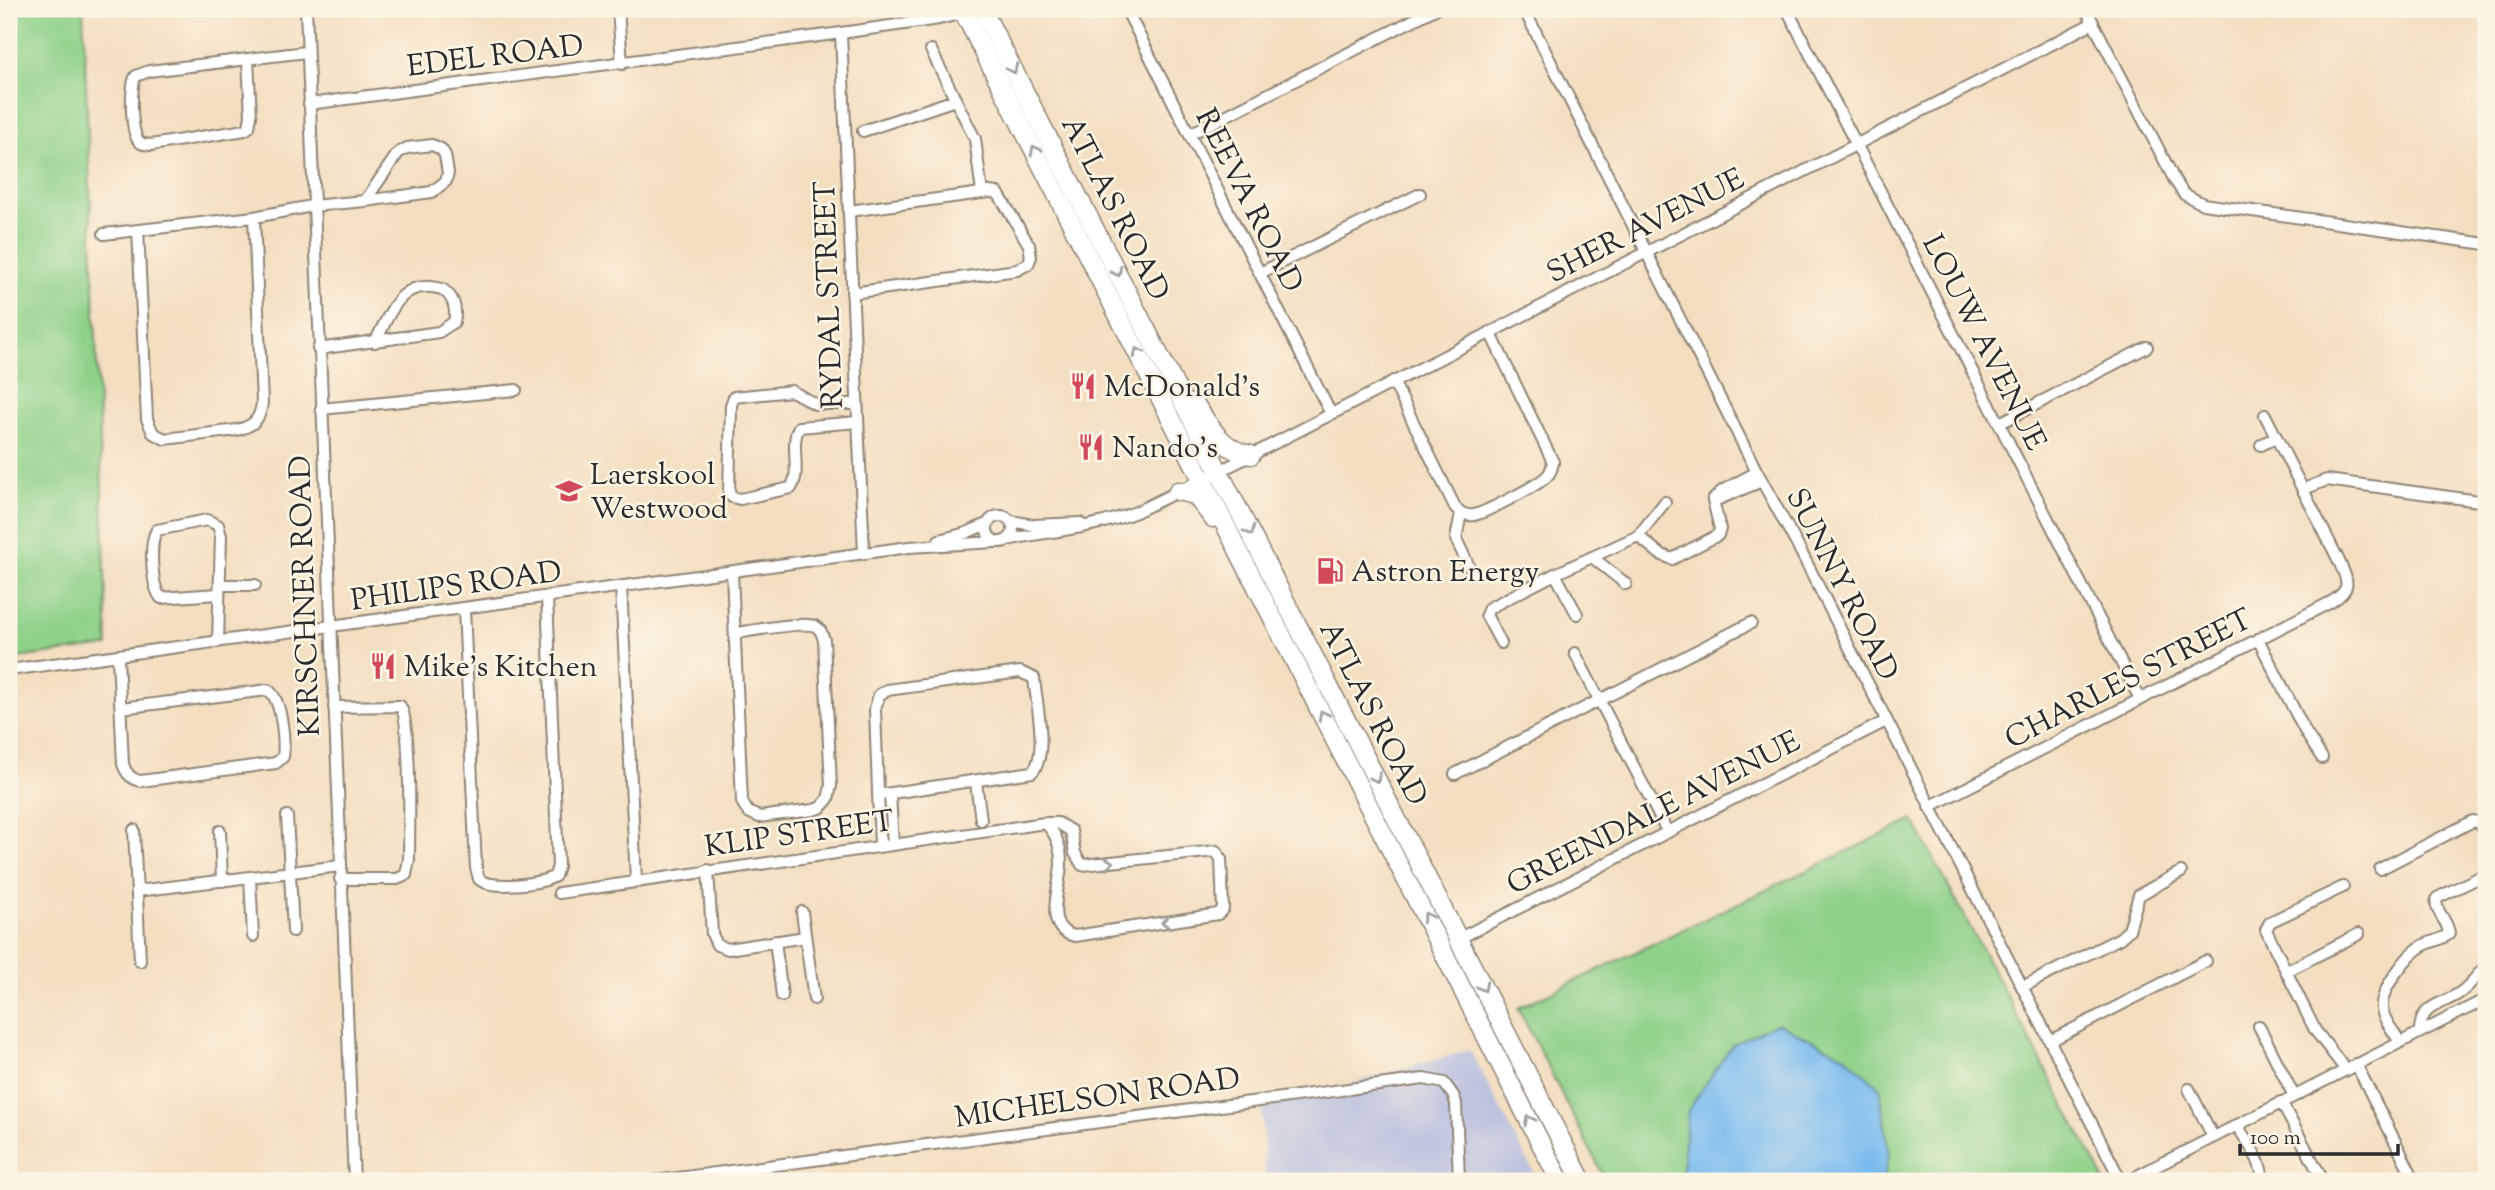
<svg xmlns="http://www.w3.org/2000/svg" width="2495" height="1190" font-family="'Sorts Mill Goudy',serif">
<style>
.industrial{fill:#bdc3de}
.green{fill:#8ed189;stroke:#5c7e5a;stroke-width:2}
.water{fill:#7abcef;stroke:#52748d;stroke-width:2}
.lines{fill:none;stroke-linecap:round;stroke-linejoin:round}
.minor-casing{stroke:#8f8476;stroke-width:14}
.primary-casing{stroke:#8f8476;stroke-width:21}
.minor{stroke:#fff;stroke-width:10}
.primary{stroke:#fff;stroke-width:18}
.oneway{stroke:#a0a0a0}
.labels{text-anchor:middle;stroke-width:5;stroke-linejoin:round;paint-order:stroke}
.street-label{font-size:30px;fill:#2b2b2b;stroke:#fcf5e5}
.poi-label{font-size:30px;fill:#2b2b2b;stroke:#fcf5e5;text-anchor:start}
</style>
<rect width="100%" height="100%" fill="#fcf5e5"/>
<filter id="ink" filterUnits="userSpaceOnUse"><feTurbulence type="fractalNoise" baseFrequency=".0143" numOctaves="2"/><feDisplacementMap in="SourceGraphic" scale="14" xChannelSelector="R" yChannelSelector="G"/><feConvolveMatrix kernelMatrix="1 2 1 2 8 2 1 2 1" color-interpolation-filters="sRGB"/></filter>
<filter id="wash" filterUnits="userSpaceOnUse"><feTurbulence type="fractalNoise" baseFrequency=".00686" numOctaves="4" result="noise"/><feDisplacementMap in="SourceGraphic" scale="28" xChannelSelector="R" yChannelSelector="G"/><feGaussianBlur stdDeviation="1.57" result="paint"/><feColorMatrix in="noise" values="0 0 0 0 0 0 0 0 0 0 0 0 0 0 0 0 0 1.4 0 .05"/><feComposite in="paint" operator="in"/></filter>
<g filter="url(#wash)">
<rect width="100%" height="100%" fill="#f3dec0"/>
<polygon class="industrial" points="1470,1050 1538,1181 1265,1181 1262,1109"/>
<g class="green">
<polygon points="9,9 83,9 108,646 9,659"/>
<polygon points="1913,820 2105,1181 1606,1181 1518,1008"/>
</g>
<polygon class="water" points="1777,1023 1847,1057 1880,1088 1889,1156 1883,1181 1681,1181 1688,1110 1733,1044"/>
</g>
<g filter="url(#ink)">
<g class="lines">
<defs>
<g id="minor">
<polyline points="306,9 354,1181"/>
<polyline points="618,9 622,64"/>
<polyline points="1126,9 1331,414"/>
<polyline points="1524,9 1757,472 1801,552 2121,1181"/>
<polyline points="1787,9 2140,699"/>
<polyline points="2086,9 2175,181 2184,194 2203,204 2486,244"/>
<polyline points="841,33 864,554"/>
<polyline points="931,50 975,139 982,193"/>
<path d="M248,60L251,116L249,127L245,130L151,145C148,144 142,145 140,142C130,136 130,84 136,76L149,71L306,52"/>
<polyline points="309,104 841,33 939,19 968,12"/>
<polyline points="863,131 955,100"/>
<polyline points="1190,134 1435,9"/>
<polyline points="849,211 989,192 998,193 1029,245 1031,257 1028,264 1017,270 852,293"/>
<path d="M138,230L147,419L153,433L165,439L237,430C253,426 260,420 262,403L254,217"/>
<polyline points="104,234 254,217 312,206 365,201 432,192 446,181 448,173 445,155 441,149 432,145 407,148 398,153 365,201"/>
<polyline points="1260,273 1420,194"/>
<path d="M318,349L439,332L454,322C457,308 454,297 442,289C400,277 391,313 375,342"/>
<path d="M1393,381L1455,507C1460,513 1465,516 1474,515C1485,513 1538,485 1546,477C1551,473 1552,468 1553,462L1490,332"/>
<path d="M857,404H815L792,391L734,397L731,405L729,494L732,497L740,499L791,488C802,471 789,445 799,427L858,422"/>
<polyline points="321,409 516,390"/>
<polyline points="2000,423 2147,347"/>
<polyline points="2261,445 2276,437"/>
<polyline points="2304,489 2327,480 2486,502"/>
<polyline points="1719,499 1762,481"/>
<polyline points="1713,500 1722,491 1757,472"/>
<polyline points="1665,502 1638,536 1660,554 1672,559 1718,535 1720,529 1713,500"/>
<polyline points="1461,513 1456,539 1472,573"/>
<circle cx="1000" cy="529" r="13"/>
<polyline points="1011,521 1033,525 1080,523"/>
<polyline points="939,540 966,533 987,524"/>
<path d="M1007,540C1050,531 1095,528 1136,512L1242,460L2093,23"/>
<polyline points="1592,557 1626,584"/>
<path d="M732,572L742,802L748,812L759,817L813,810L820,808L828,799L831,786L824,640C822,634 821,629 815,626C803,621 751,631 736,633"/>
<polyline points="1555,574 1577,614"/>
<polyline points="221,585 255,585"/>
<polyline points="621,587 636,880"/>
<path d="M218,594L161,598C151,586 149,542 157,530L207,520L218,525L221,536L218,642"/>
<path d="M464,609L476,868L479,879C490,890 542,884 555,876L558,866L547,597"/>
<polyline points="2258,639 2306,733 2322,758"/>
<polyline points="1501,643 1486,615 1489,608 1555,574 1638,536"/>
<polyline points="1575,653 1667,831"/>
<path d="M118,657L123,764C126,774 131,779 141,781L276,763L283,757C285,741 282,699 268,690L121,708"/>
<polyline points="9,670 909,547 996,542"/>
<path d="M334,707L400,706C412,720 409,834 409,859L406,875L397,879H340"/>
<polyline points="1455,774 1751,623"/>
<polyline points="976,782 981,820"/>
<polyline points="890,794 893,845"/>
<path d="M878,795L1032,772C1049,756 1036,701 1034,678L1020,672L887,690L879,695L875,709L880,846"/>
<path d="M1929,807L2331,602C2354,588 2347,580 2338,559L2265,415"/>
<polyline points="287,816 293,931"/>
<polyline points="134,830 140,961"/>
<polyline points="220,831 222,881"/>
<polyline points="2380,869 2473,821 2480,823 2486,832"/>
<polyline points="708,870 712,934 717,945 728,949 805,937"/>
<polyline points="250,878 253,936"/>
<polyline points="2343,887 2270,922 2266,930 2315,1030 2345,1069"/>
<polyline points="137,891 340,866"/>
<path d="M559,893L1045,823H1058L1071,831L1075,853L1082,865L1216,851L1221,859L1223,909L1218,914L1075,936C1041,929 1061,887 1061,863C1061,848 1056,833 1045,823"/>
<polyline points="802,912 814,999"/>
<polyline points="775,941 782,996"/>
<polyline points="1454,941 1886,721"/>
<polyline points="2287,971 2359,934"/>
<polyline points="2022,987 2120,938 2129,930 2139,895 2181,872"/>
<polyline points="2259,1026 2294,1096"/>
<path d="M2420,1032C2420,1005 2439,1006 2458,994C2469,987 2478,975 2486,965"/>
<polyline points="2050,1041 2206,961"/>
<path d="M2400,1042C2394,1032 2383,1020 2382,1008C2380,990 2408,953 2424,945C2432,941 2441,940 2449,934C2449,921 2433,911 2437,898L2486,874"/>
<polyline points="2356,1064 2415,1181"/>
<polyline points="2189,1089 2213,1137"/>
<polyline points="2281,1102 2319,1173"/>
<path d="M2237,1125C2246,1141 2264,1162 2262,1181"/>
<polyline points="655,1181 1424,1079 1444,1083 1453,1095 1456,1103 1459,1181"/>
<polyline points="2131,1181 2139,1175 2486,999"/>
</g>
<g id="primary">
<polyline points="962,9 1560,1181"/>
<polyline points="982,9 1582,1181"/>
<path d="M1194,403C1209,425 1222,451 1251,455"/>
<polyline points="1178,491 1195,495 1213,518"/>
</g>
</defs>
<use href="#minor" class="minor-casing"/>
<use href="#primary" class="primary-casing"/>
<use href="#minor" class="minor"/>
<use href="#primary" class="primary"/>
</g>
<defs><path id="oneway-chevron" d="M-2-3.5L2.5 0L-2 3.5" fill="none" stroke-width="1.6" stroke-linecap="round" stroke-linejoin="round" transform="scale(1.75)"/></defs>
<g class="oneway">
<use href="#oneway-chevron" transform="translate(1013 69) rotate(63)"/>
<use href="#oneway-chevron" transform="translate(1035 150) rotate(-117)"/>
<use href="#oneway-chevron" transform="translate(1117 272) rotate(63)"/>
<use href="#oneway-chevron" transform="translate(1138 352) rotate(-117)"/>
<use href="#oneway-chevron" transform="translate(1250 531) rotate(63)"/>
<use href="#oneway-chevron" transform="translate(1323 715) rotate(-117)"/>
<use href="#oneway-chevron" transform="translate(1376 778) rotate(63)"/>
<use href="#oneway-chevron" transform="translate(1109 863) rotate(-7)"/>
<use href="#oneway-chevron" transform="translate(1427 917) rotate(-117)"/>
<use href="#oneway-chevron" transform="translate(1166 922) rotate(171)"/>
<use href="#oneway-chevron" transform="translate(1483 987) rotate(63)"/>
<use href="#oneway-chevron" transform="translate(1529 1120) rotate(-117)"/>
</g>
</g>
<defs>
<symbol id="restaurant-bare" viewBox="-9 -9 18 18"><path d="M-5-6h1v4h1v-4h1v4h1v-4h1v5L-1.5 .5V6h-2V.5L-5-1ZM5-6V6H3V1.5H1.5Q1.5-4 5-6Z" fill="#d1495b" stroke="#fcf5e5" stroke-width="2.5" paint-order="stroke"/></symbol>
<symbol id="school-bare" viewBox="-9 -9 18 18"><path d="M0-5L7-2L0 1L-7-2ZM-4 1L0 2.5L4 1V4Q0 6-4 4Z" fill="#d1495b" stroke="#fcf5e5" stroke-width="2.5" paint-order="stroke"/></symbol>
<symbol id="fuel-bare" viewBox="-9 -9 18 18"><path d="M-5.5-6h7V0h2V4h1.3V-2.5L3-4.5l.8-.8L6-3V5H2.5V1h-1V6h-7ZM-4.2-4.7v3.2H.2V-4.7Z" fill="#d1495b" stroke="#fcf5e5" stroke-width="2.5" paint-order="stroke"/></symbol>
</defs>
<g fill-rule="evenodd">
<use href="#restaurant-bare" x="1064" y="367" width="38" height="38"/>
<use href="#restaurant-bare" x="1072" y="428" width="38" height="38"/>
<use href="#school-bare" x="550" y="472" width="38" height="38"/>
<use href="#fuel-bare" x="1311" y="552" width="38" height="38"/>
<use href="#restaurant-bare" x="364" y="647" width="38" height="38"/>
</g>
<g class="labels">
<g class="street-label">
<text transform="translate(495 55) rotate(-7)" y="10">EDEL ROAD</text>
<text transform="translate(1250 200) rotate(63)" y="10">REEVA ROAD</text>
<text transform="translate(1116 208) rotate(63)" y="10">ATLAS ROAD</text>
<text transform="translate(1645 225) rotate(-27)" y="10">SHER AVENUE</text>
<text transform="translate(828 295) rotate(-92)" y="10">RYDAL STREET</text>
<text transform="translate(1985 342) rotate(63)" y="10">LOUW AVENUE</text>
<text transform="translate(1843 584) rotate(63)" y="10">SUNNY ROAD</text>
<text transform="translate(456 585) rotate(-8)" y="10">PHILIPS ROAD</text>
<text transform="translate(304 596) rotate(-92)" y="10">KIRSCHNER ROAD</text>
<text transform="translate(2128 678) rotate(-27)" y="10">CHARLES STREET</text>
<text transform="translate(1374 713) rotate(63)" y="10">ATLAS ROAD</text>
<text transform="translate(1653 812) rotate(-27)" y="10">GREENDALE AVENUE</text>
<text transform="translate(799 833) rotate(-8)" y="10">KLIP STREET</text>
<text transform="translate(1097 1097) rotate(-8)" y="10">MICHELSON ROAD</text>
</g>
<g class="poi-label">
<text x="1104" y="396">McDonald's</text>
<text x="1112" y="457">Nando's</text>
<text x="590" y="484">Laerskool<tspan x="590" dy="34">Westwood</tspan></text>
<text x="1351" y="581">Astron Energy</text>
<text x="404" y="676">Mike's Kitchen</text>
</g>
</g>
<rect width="2495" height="1190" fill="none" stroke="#fcf5e5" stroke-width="35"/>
<path d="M2240 1144v10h158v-10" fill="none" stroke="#2b2b2b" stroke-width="3.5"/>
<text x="2250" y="1144" font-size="21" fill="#2b2b2b" stroke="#fcf5e5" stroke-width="5" paint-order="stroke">100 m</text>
</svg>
